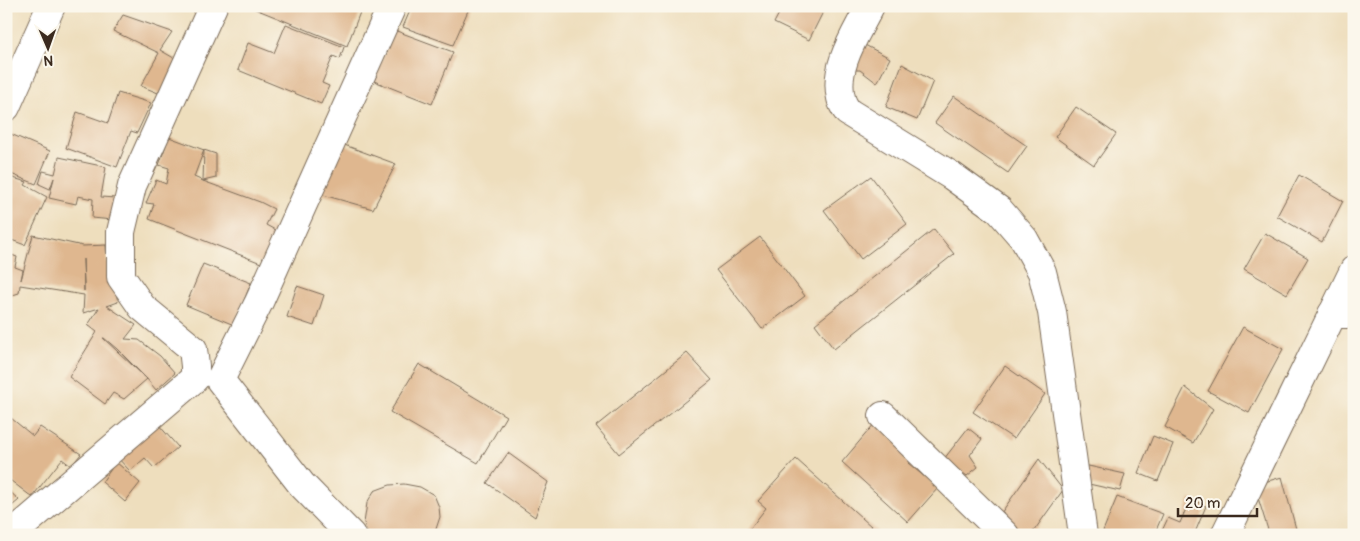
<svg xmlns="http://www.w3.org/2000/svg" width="1360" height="541" font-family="Pangolin,sans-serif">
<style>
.building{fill:#dfb78f;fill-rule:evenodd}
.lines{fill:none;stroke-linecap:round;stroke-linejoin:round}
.minor-casing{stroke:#7a6956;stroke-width:30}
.major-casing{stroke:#7a6956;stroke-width:30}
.minor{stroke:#fff;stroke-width:28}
.major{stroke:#fff;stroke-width:28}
</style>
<rect width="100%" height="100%" fill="#fbf7ec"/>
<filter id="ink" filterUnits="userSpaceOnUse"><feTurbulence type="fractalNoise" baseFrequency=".02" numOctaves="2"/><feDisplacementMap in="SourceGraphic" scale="10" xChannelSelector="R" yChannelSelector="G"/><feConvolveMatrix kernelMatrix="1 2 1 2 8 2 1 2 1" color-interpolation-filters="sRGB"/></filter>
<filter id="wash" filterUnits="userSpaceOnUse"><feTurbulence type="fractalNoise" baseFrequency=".0096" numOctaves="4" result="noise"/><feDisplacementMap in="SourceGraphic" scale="20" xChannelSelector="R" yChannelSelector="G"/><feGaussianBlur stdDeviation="1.12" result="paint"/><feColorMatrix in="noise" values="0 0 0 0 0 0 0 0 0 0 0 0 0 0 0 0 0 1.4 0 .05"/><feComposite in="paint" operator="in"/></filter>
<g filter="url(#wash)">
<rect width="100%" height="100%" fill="#eedebd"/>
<g id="blocks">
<g class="building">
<polygon points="253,6 359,6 362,7 347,46 253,8"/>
<polygon points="412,6 470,6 453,45 403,27"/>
<polygon points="783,6 826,6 809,40 774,23"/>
<polygon points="123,15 172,32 160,50 179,61 163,95 141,86 159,53 113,31"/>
<polygon points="286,24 344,47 340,59 333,56 322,83 329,86 321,104 238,70 248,43 274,53"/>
<polygon points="394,30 453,52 432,104 374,81"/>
<polygon points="859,42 890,58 877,83 860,70 848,70"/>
<polygon points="902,64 933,81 917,120 886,107"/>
<polygon points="118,93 151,103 137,133 131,131 117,167 66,148 77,112 108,123"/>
<polygon points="954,96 1027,146 1008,173 935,123"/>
<polygon points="1076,107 1116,134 1094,165 1055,137"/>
<polygon points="6,132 50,151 36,184 6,172"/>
<polygon points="169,137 204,150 194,177 203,181 204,150 216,154 216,178 203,181 260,202 274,209 266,225 277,231 261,263 149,219 154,204 146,203 156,180 166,184 169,168 159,165"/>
<polygon points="339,143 396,164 373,209 316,193"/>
<polygon points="59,157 106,167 101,197 115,198 113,220 92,218 93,199 78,196 76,204 49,198 54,178 50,189 39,184 43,171 55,174"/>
<polygon points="1299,175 1343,201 1322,242 1277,216"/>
<polygon points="6,176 27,182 25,185 47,197 25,245 6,238 6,223 10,215 6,214"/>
<polygon points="871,176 907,224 861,259 824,210"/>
<polygon points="934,229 954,254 834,349 815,324"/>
<polygon points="1265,233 1308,258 1287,294 1244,269"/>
<path d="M33,235L83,246L106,245L108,280H113L118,302L107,306L136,325L125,339L139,340L160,356L175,373L156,390L147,379L124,399L113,393L105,404L69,377L97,332L88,325L99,308L83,313L84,295L20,285L19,293L6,297V253L17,257L15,267L23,270L21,280ZM83,259L84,282V291ZM104,338L117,349L147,379L103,338Z"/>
<polygon points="760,237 805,296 762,329 716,270"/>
<polygon points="203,264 251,283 234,325 186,305"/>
<polygon points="297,286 324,295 314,326 287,317"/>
<polygon points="1243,327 1283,349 1249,413 1208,391"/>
<polygon points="687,353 712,380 619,454 596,426"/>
<polygon points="419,364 506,416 478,463 390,412"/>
<polygon points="1005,366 1045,394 1014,439 973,412"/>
<polygon points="1185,387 1213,409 1193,443 1165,427"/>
<polygon points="144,408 178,447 154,468 145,458 130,471 114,454"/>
<polygon points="6,414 33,436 40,427 81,454 71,466 62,459 32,497 6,477"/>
<polygon points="875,423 917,458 908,463 938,488 908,522 842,462"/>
<polygon points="968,428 982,439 970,455 978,467 967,476 944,459"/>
<polygon points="1153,436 1173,444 1158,481 1138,473"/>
<polygon points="508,453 548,482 535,517 487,483"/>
<polygon points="796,459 881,535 745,535 766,508 758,501"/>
<polygon points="1039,459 1063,490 1031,535 1026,535 999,516"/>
<polygon points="116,462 140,483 125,502 102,482"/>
<polygon points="1084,465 1125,474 1120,491 1080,482"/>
<polygon points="1282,477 1296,529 1269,533 1254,485"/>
<polygon points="404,484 420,487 434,495 439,507 440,517 434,535 368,535 364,523 367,503 374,491 390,485"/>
<polygon points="6,488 19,500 6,511"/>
<polygon points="1117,497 1163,514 1154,535 1112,535 1103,531"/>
<polygon points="1190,499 1206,506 1194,535 1160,535 1168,518 1180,523"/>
</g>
</g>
</g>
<g filter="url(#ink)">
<use href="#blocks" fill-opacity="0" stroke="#7a6956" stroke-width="1"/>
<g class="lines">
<defs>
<g id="minor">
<path d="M870,6C857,33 833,66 841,98C842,103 845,108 848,112L952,176L999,210L1024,239L1042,272L1052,312L1083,535"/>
<polyline points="6,107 51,6"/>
<polyline points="1332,314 1354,314"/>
<polyline points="883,416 1005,535"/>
<polyline points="11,535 195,378 195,366 193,349 142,307 121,277 121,232 132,186 213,6"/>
<polyline points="351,535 302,485 220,380 259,302 392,6"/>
</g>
<polyline id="major" points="1225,535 1354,270"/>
</defs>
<use href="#minor" class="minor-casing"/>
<use href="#major" class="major-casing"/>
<use href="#minor" class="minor"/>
<use href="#major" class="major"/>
</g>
</g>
<rect width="1360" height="541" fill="none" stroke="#fbf7ec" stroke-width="25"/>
<g transform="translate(48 48) rotate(178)" stroke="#fbf7ec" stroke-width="4" paint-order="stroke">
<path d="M0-4L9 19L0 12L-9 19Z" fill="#3b2a1e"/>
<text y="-8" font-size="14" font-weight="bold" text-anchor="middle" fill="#3b2a1e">N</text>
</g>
<path d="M1178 508v8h79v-8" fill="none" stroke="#3b2a1e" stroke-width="2.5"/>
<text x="1185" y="508" font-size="15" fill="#3b2a1e" stroke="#fbf7ec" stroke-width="4" paint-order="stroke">20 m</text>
</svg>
